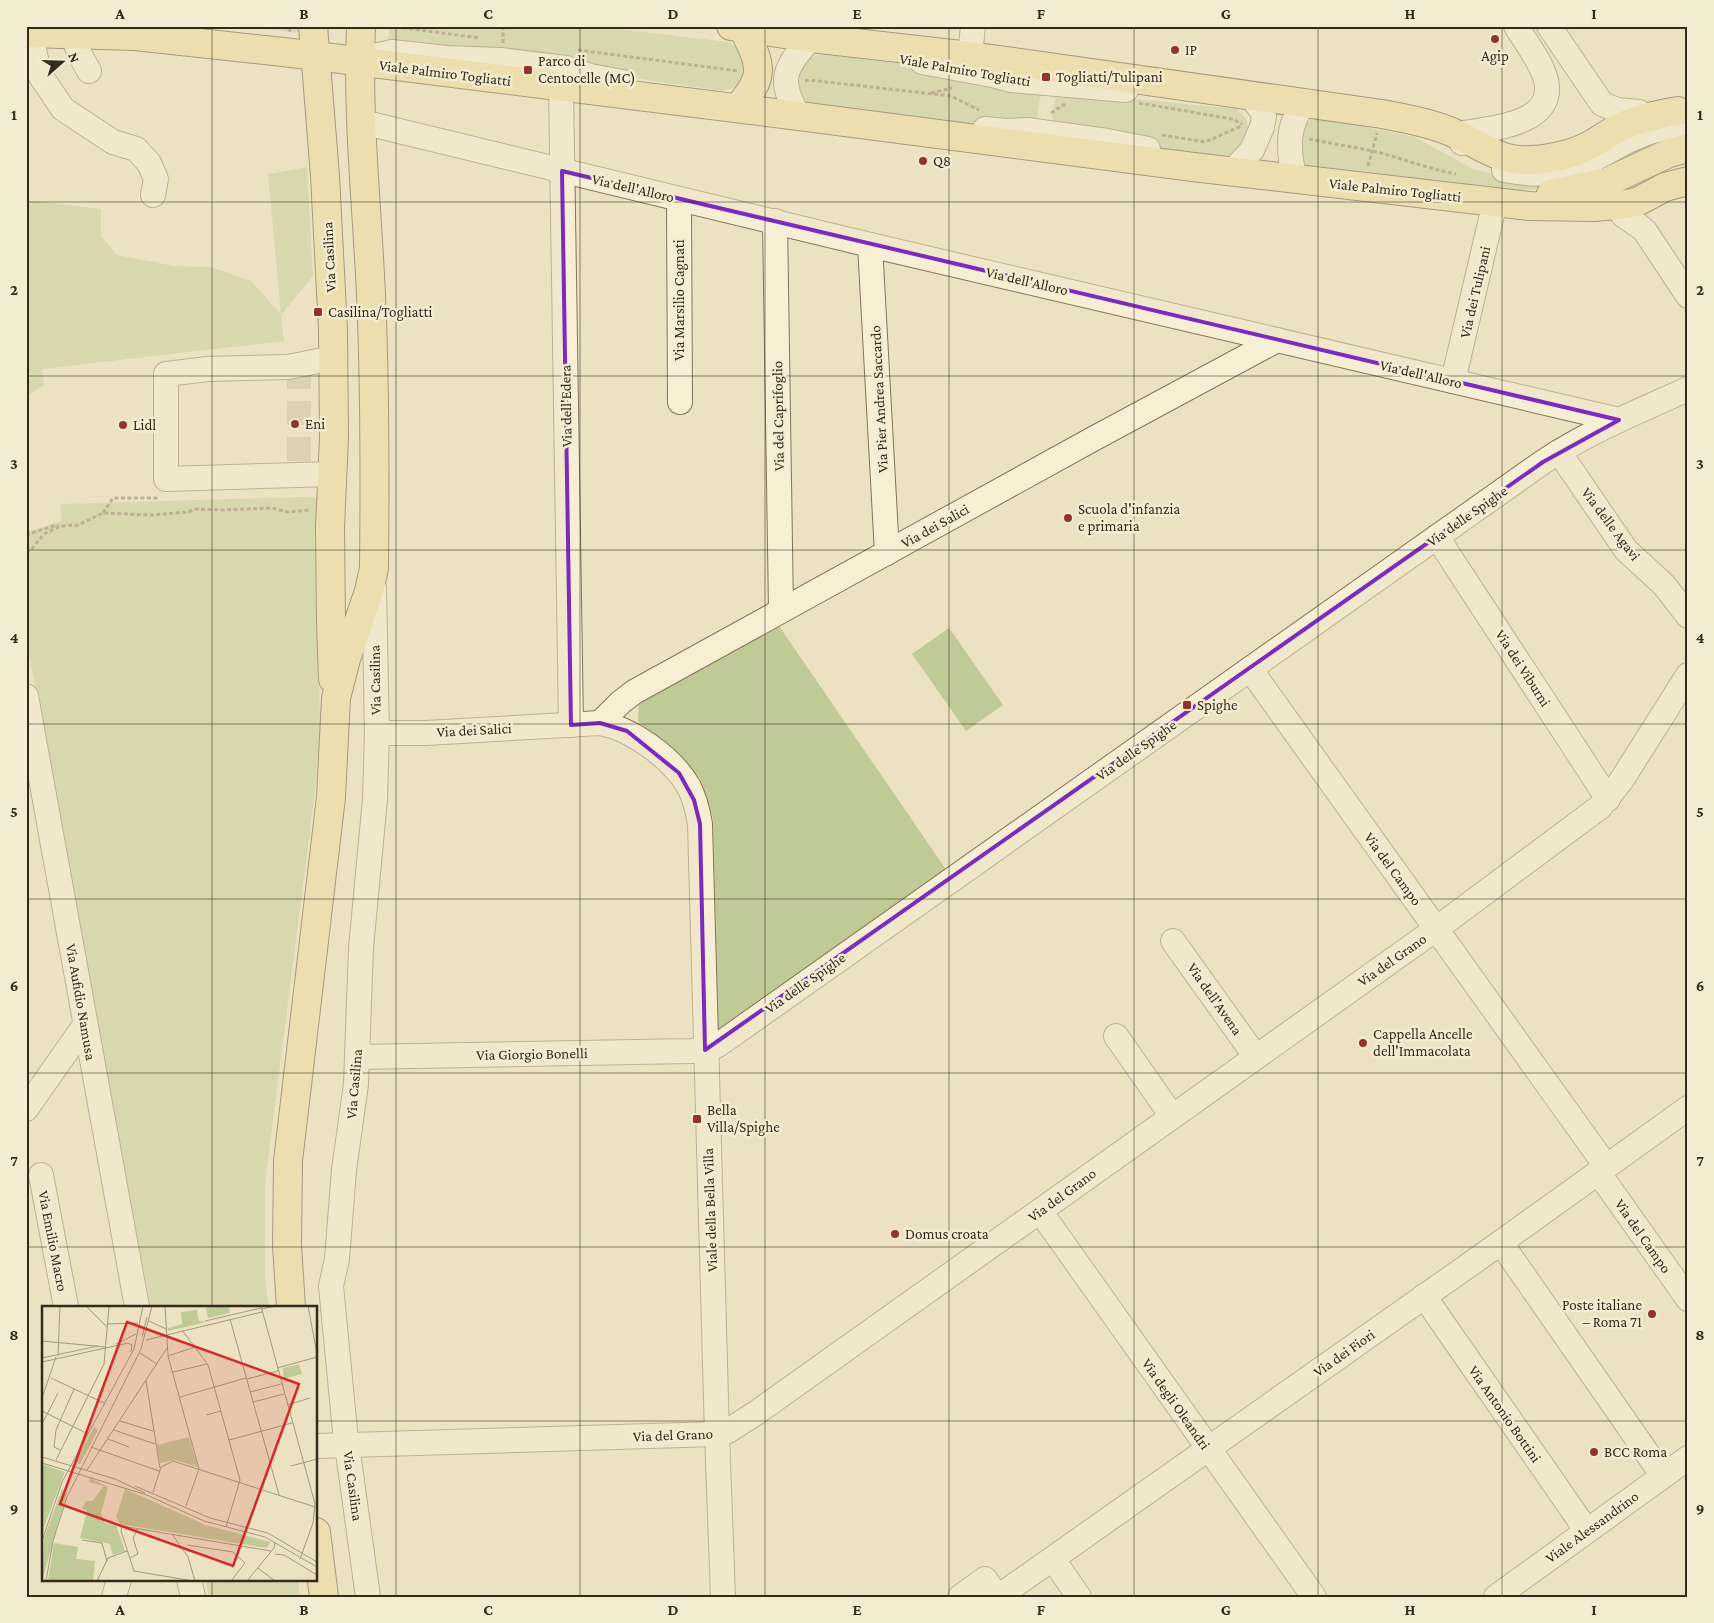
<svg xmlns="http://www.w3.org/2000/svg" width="1714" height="1623" font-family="'Crimson Pro',serif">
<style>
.green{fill:#c0ca96}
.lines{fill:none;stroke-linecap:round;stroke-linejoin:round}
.minor-tunnel{stroke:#c7bda1;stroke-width:24;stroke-dasharray:24 12;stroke-linecap:butt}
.minor-casing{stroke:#85745a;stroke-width:26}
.major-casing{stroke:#53422e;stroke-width:30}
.path{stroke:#85745a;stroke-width:3;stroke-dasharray:4 2.5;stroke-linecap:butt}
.minor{stroke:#f7efd4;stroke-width:24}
.major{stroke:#eeda9a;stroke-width:28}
.marked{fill:none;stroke:#7b2cbf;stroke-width:4;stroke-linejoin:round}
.grid{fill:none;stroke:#352b1d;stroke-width:1;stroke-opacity:0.55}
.poi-dot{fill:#92332c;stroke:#f4ecd1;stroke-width:2}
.labels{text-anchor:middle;stroke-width:5;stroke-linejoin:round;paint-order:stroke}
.poi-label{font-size:15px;fill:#352b1d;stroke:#f4ecd1;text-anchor:start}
.street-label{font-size:15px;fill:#352b1d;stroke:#f4ecd1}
.inset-road{fill:none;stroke:#a39980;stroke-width:1}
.view{fill:#d62828;fill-opacity:0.15;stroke:#d62828;stroke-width:2.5}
.inset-edge{fill:none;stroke:#352b1d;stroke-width:2.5}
.neatline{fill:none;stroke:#352b1d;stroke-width:2}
.grid-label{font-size:16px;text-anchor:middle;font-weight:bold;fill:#352b1d}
</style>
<rect width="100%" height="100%" fill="#ece2c2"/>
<g class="green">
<polygon points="237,26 299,26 300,33"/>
<path d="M390,26H594L728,42C749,50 745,61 744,79L736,87L723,91L601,73L387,47Z"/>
<polygon points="811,55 828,55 977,72 1041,90 1036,126 992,129 807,102 795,91 800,61"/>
<polygon points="1056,91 1236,109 1246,119 1249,133 1246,146 1233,155 1211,156 1050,133"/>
<polygon points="1311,120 1330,120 1415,137 1473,169 1506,177 1639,139 1688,139 1558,188 1521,190 1425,184 1334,171 1307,166 1297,152 1301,128"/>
<polygon points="307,167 313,276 281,315 284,341 42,369 44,385 26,397 26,200 101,209 101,236 117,255 174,266 211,267 251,281 281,314 268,174"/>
<polygon points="303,497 319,498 317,562 320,724 316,783 265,1183 265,1278 269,1307 151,1307 93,1012 26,637 26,532 62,521 60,504"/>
<polygon points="777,623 947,871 718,1033 713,818 700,778 638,721 639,702"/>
<polygon points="949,628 1003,705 966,731 912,654"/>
<polygon points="205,1579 298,1579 300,1597 209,1597"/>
</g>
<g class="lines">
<polyline class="minor-tunnel" points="299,365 299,475"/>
<defs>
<g id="minor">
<polyline points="1549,26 1602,104 1617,110 1639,112"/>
<polyline points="30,33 40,75 63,109 113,142 136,149 149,163 156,179 153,195"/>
<polyline points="72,33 80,55 89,71"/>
<polyline points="378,55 392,52 446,58 500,60 566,68 590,76 623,82"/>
<polyline points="970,56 973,26"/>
<polyline points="922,62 992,75 1011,80 1126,90"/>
<polyline points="561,86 571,725"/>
<path d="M799,116C777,80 784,68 811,38"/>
<polyline points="362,122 870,245 1619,420"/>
<polyline points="985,129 1005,131 1027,130 1107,141 1148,149"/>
<path d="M1462,143L1457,134C1486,129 1557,126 1546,80C1541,61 1526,43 1516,26"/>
<path d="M1504,170C1526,174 1548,176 1569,169C1592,163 1611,149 1632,139C1650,130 1668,127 1688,124"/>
<polyline points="1232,172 1252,150 1262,127 1264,116 1263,112 1250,96"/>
<path d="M1295,179C1288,153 1285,123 1306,103"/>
<polyline points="679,199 680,402"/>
<polyline points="1623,215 1639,226 1645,231 1688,296"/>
<polyline points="775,221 781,610"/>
<polyline points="870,245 887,553"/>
<polyline points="1453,381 1495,202"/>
<polyline points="1559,452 1626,550 1664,585 1688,616"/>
<polyline points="332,474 166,479 166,374 208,369 288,367 333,358"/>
<polyline points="1437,537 1608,799"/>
<polyline points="1250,669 1606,1166"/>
<polyline points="26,696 137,1307"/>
<polyline points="600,723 621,702 634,692 1093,439 1277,340"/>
<path d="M377,733H426L600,723C633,729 673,759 689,787C695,799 698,812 700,824L717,1434L723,1597"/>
<polyline points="1173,941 1256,1057"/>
<polyline points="1116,1036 1172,1116"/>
<path d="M358,1057L692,1051L705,1050L718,1045L1543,462C1588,432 1639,411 1688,389"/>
<polyline points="26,1109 85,1025"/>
<polyline points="1598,1172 1688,1299"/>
<polyline points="41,1175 66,1307"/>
<polyline points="1040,1211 1314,1597"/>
<polyline points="1501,1243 1663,1476"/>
<polyline points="1424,1296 1587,1531"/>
<polyline points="316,1446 717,1434 728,1431 756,1413 1436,929 1600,807 1621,781 1688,675"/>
<polyline points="1053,1559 1079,1597"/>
<polyline points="189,1579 193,1597"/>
<polyline points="114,1597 119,1579"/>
<polyline points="368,1597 345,1431 331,1286 337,1259 344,1170 356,1084 361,948 375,799 377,733 374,588"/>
<polyline points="960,1597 985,1579 997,1597"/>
<polyline points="998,1597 1486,1253 1688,1108"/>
<polyline points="1496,1597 1688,1458"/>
</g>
<g id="major">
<polyline points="313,26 325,176 333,330 334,438 330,527 331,623 333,679"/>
<path d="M731,26L811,38L970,56L1382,114C1407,119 1432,123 1456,134C1476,143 1496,158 1519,160C1539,162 1572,155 1590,145C1601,139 1611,131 1623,126C1640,118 1659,114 1678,111"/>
<polyline points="26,33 135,36 292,53 799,116 1193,167 1530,206 1594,207 1627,204 1639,201 1665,187 1688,181"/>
<path d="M737,108C767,76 761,65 743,28"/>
<polyline points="1551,194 1607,182 1669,153 1688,148"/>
<path d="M291,1307L287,1245L288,1161L331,797L336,698L346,659L369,591L374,568C375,478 375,386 371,295C367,206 357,116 361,26"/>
<polyline points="316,1532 324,1597"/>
</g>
</defs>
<use href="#minor" class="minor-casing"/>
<use href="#major" class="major-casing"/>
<g class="path">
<polyline points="283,26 291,31"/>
<polyline points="390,26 480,38"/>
<polyline points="503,43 503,26"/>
<polyline points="578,50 738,71"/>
<polyline points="805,81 809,80 951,96 979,110"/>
<polyline points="931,93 952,88"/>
<polyline points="1139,103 1232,119 1242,124"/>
<polyline points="1051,113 1065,104"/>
<polyline points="1162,135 1205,142 1241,126"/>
<path d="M1309,139C1333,144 1357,147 1381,153C1406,160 1430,169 1456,174"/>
<polyline points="1368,166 1377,133"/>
<polyline points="103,513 113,498 159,498"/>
<polyline points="26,535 53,526 59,526"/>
<polyline points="26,551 30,551 44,534 60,526 78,525 103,513 151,515 188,512 196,509 222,510 272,508 288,512 309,510"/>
</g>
<use href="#minor" class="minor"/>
<use href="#major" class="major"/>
</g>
<path d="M0 0H1714V1623H0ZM562,171L1619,420L1543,462L705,1050L700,824L694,800L679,773L627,731L600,723L571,725Z" fill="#ece2c2" fill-opacity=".55" fill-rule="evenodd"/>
<path class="marked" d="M562,171L1619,420L1543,462L705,1050L700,824L694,800L679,773L627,731L600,723L571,725Z"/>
<path class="grid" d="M212,26V1307M396,26V1597M580,26V1597M765,26V1597M949,26V1597M1134,26V1597M1318,26V1597M1502,26V1597M26,202H1688M26,376H1688M26,550H1688M26,724H1688M26,899H1688M26,1073H1688M26,1247H1688M26,1421H44M316,1421H1688M212,1579V1597"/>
<g class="poi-dot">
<circle cx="1495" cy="39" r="5"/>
<circle cx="1175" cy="50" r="5"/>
<rect x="523" y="65" width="10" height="10" rx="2.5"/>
<rect x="1041" y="72" width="10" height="10" rx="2.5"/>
<circle cx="923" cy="161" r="5"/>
<rect x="313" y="307" width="10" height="10" rx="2.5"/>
<circle cx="295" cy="424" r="5"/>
<circle cx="123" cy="425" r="5"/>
<circle cx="1068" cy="518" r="5"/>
<rect x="1182" y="700" width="10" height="10" rx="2.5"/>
<circle cx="1363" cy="1043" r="5"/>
<rect x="692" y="1114" width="10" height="10" rx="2.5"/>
<circle cx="895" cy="1234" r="5"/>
<circle cx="1652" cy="1314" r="5"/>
<circle cx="1594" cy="1452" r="5"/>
</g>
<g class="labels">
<g class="poi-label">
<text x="1185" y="55">IP</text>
<text x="1495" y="61" text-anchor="middle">Agip</text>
<text x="538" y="66">Parco di<tspan x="538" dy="17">Centocelle (MC)</tspan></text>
<text x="1056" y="82">Togliatti/Tulipani</text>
<text x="933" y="166">Q8</text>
<text x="328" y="317">Casilina/Togliatti</text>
<text x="305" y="429">Eni</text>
<text x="133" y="430">Lidl</text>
<text x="1078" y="514">Scuola d'infanzia<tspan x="1078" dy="17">e primaria</tspan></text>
<text x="1197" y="710">Spighe</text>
<text x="1373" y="1039">Cappella Ancelle<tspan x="1373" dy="17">dell'Immacolata</tspan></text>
<text x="707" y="1115">Bella<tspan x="707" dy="17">Villa/Spighe</tspan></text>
<text x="905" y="1239">Domus croata</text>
<text x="1642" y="1310" text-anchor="end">Poste italiane<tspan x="1642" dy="17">– Roma 71</tspan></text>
<text x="1604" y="1457">BCC Roma</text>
</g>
<g class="street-label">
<text transform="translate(965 70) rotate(10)" y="5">Viale Palmiro Togliatti</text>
<text transform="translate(445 73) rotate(7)" y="5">Viale Palmiro Togliatti</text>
<text transform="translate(633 188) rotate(13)" y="5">Via dell'Alloro</text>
<text transform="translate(1395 190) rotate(6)" y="5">Viale Palmiro Togliatti</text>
<text transform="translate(329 257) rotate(-93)" y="5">Via Casilina</text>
<text transform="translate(1027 281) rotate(13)" y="5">Via dell'Alloro</text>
<text transform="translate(1475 292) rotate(-77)" y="5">Via dei Tulipani</text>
<text transform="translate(679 300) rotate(-90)" y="5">Via Marsilio Cagnati</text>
<text transform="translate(1421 374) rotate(13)" y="5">Via dell'Alloro</text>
<text transform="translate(879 399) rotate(-93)" y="5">Via Pier Andrea Saccardo</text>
<text transform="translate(566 406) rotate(-91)" y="5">Via dell'Edera</text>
<text transform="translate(778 416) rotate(-91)" y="5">Via del Caprifoglio</text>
<text transform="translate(1467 516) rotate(-35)" y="5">Via delle Spighe</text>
<text transform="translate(1611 524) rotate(53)" y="5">Via delle Agavi</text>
<text transform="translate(935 526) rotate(-29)" y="5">Via dei Salici</text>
<text transform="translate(1523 668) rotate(57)" y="5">Via dei Viburni</text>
<text transform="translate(375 680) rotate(-91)" y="5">Via Casilina</text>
<text transform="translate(474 730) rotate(-3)" y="5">Via dei Salici</text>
<text transform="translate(1136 750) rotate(-35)" y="5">Via delle Spighe</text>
<text transform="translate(1393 869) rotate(54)" y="5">Via del Campo</text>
<text transform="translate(1392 960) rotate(-35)" y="5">Via del Grano</text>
<text transform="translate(805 983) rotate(-35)" y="5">Via delle Spighe</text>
<text transform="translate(1215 999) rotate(55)" y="5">Via dell'Avena</text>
<text transform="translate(81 1002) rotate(80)" y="5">Via Aufidio Namusa</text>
<text transform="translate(532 1054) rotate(-1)" y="5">Via Giorgio Bonelli</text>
<text transform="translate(354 1084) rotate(-85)" y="5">Via Casilina</text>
<text transform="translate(1062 1195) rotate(-36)" y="5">Via del Grano</text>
<text transform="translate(710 1210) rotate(-92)" y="5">Viale della Bella Villa</text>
<text transform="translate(1643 1236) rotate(55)" y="5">Via del Campo</text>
<text transform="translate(53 1241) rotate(79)" y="5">Via Emilio Macro</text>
<text transform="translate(1344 1353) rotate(-35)" y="5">Via dei Fiori</text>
<text transform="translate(1176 1404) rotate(55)" y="5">Via degli Oleandri</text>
<text transform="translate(1505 1414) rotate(55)" y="5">Via Antonio Bottini</text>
<text transform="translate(673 1435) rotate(-2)" y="5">Via del Grano</text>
<text transform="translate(353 1486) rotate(82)" y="5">Via Casilina</text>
<text transform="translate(1592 1527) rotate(-36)" y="5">Viale Alessandrino</text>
</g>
</g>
<g transform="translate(42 1306)">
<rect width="275" height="275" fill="#ece2c2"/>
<path d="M171,0H187L188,7L166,12L164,2ZM155,4L157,15L164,16L126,25V22L140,18L139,6ZM257,58L260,68L241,73V62ZM52,121L56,124L38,158L33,156ZM147,131L156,161L133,154L118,157L115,139ZM0,158L23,166L0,226ZM48,172L66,181L59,207L63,217L74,219L83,245L71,249L68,238L38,232L45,204L40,203L44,195H50L62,180L47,176ZM20,183L25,187L0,275L2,232ZM83,183L164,219L228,236L225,242L78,218L74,211ZM12,237L36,241L34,253L53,255L51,275L6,274Z" fill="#c0ca96"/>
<path class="inset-road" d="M44,0L65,21M123,0L126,50L157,163M219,0L273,198L271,217L258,253M266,0L275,48M219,3L234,0M188,13L237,189M107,15L124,23M163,15L219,2M65,18L96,17M140,24L166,59L198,174L184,221M100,31L105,11M104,34L220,6M0,35L64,41M74,38L94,28M98,47L115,58M16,50L18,0M126,50L153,41M0,52L56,40M0,56L86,37L90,39L89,46M235,62L275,51M131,66L165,58M9,72L62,97M205,73L236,65M104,75L118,162M208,86L239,78M138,91L204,72M0,92L14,51M211,96L242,88M245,99L268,92M0,105L46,128M164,109L179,105M78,115L111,125M0,118L16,87M72,124L113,138M66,133L87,141M187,134L250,117M49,141L117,165M18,144L12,141L14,124L32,83M0,151L73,173L103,187M14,154L62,58L67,0M0,157L105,189L162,215L223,231L275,261M249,160L275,153M45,164L125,42M93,180L168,212L226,227L275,256M111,186L119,161L131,155L273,201M144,200L157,163M130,228L146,251L153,275M40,234L60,237L65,255M0,235L20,176L92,43L101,0M145,239L191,246L203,257L189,275M233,248L242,249L275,269M88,252L96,248L91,232L96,222M216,262L233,275M92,265L79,225L80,220L229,245M92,265L151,275M4,275L11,235L25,191L99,43L110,0M55,275L66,252L85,245M205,275L232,242L233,237"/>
<path class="view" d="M85,16L257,78L191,260L18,198Z"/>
<rect width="275" height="275" class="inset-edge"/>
</g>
<rect width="1714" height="1623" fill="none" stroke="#f4ecd1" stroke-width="55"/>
<g transform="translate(62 62) rotate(70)" stroke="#f4ecd1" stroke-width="4" paint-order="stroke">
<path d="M0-4L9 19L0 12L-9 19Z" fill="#352b1d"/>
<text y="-8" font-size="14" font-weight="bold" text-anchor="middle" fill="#352b1d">N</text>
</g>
<rect x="28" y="28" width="1658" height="1568" class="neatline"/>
<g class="grid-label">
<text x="120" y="19">A</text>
<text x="304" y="19">B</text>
<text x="488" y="19">C</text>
<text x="673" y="19">D</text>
<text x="857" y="19">E</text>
<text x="1041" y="19">F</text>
<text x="1226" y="19">G</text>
<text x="1410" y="19">H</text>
<text x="1594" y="19">I</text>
<text x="14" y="120">1</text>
<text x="1700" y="120">1</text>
<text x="14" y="295">2</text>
<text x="1700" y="295">2</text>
<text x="14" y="469">3</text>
<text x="1700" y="469">3</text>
<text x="14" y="643">4</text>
<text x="1700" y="643">4</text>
<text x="14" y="817">5</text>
<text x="1700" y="817">5</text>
<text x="14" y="991">6</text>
<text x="1700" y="991">6</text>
<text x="14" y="1166">7</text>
<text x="1700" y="1166">7</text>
<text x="14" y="1340">8</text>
<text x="1700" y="1340">8</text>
<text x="14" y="1514">9</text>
<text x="1700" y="1514">9</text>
<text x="120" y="1615">A</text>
<text x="304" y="1615">B</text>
<text x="488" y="1615">C</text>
<text x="673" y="1615">D</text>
<text x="857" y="1615">E</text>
<text x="1041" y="1615">F</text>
<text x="1226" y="1615">G</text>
<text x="1410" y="1615">H</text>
<text x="1594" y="1615">I</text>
</g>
</svg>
